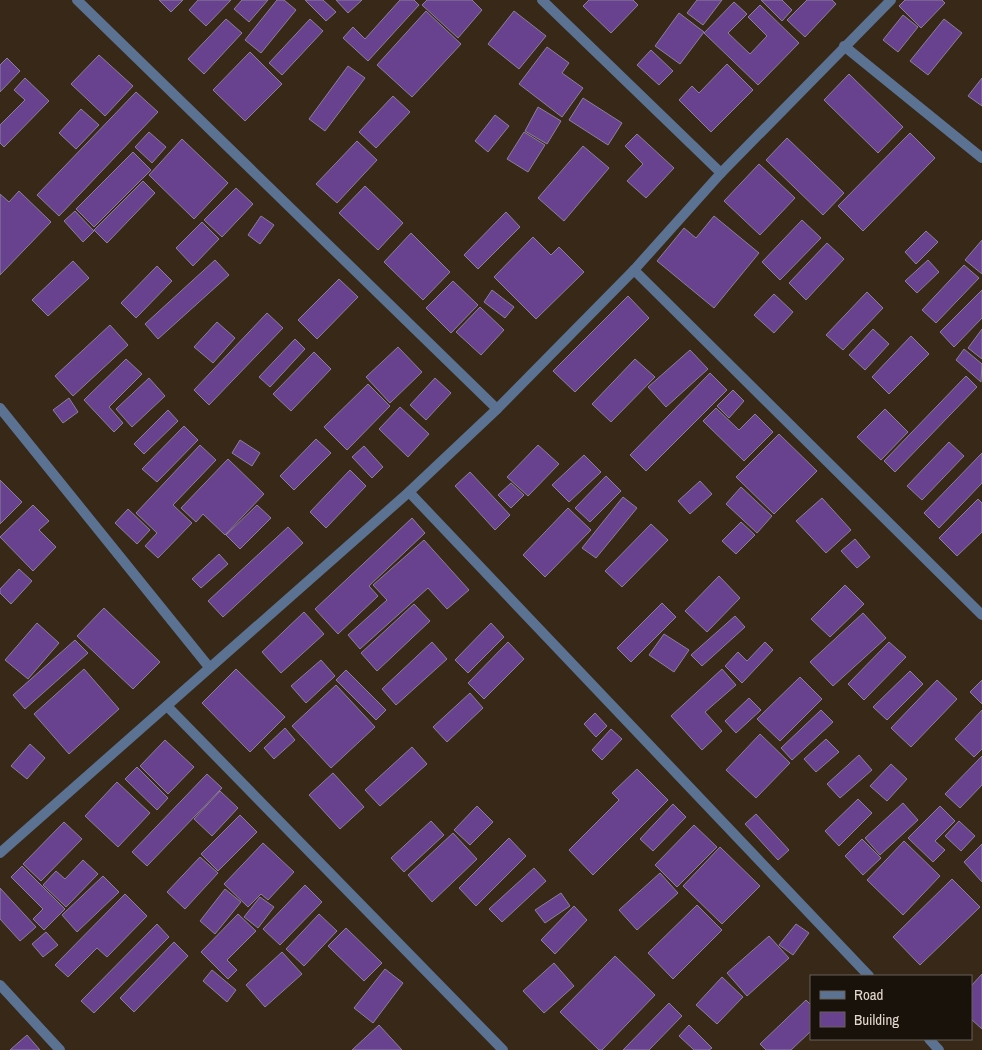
<svg xmlns="http://www.w3.org/2000/svg" width="982" height="1050" font-family="'Archivo Narrow',sans-serif">
<style>
.building{fill:#68418f;stroke:#8b8198}
.lines{fill:none;stroke-linecap:round;stroke-linejoin:round}
.minor{stroke:#5b7292;stroke-width:10}
</style>
<rect width="100%" height="100%" fill="#372817"/>
<g class="building">
<polygon points="159,0 183,0 171,12"/>
<polygon points="198,0 231,0 206,26 189,10"/>
<polygon points="242,0 268,0 249,22 234,9"/>
<polygon points="277,0 284,0 296,10 261,53 245,40"/>
<polygon points="305,0 323,0 336,12 326,21"/>
<polygon points="336,0 362,0 348,13"/>
<polygon points="400,0 414,0 419,5 368,61 343,38 353,27 365,39"/>
<polygon points="427,0 472,0 482,10 458,38 422,5"/>
<polygon points="589,0 633,0 638,5 611,33 583,6"/>
<polygon points="697,0 722,0 703,25 687,13"/>
<polygon points="761,0 782,0 792,10 782,21"/>
<polygon points="807,0 832,0 836,4 805,37 787,20"/>
<polygon points="905,0 942,0 945,3 921,28 899,6"/>
<polygon points="734,2 747,14 728,33 750,54 767,36 748,17 760,5 799,43 758,85 704,33"/>
<polygon points="426,11 461,44 412,97 377,65"/>
<polygon points="514,11 546,36 519,69 488,44"/>
<polygon points="679,13 704,32 680,64 655,46"/>
<polygon points="903,15 918,27 898,52 883,40"/>
<polygon points="226,19 242,33 204,74 188,59"/>
<polygon points="310,19 323,31 282,75 269,63"/>
<polygon points="944,19 962,33 928,75 910,61"/>
<polygon points="547,47 569,63 562,73 583,88 562,117 519,84"/>
<polygon points="651,50 673,71 659,85 637,65"/>
<polygon points="250,52 282,84 245,121 213,90"/>
<polygon points="99,55 133,86 105,116 71,84"/>
<polygon points="7,58 20,71 0,92 0,65"/>
<polygon points="727,64 753,90 711,132 679,100 692,86 699,93"/>
<polygon points="348,66 365,78 325,131 309,119"/>
<polygon points="849,74 903,127 878,153 824,100"/>
<polygon points="25,78 49,101 4,147 0,143 0,125 25,100 14,90"/>
<polygon points="982,78 982,106 968,96"/>
<polygon points="136,92 158,112 59,216 37,195"/>
<polygon points="393,96 410,112 376,148 359,132"/>
<polygon points="583,98 622,123 608,145 569,120"/>
<polygon points="538,107 561,121 547,144 525,131"/>
<polygon points="81,109 99,125 76,149 59,133"/>
<polygon points="495,115 509,126 488,152 475,141"/>
<polygon points="149,132 166,147 152,163 135,147"/>
<polygon points="524,132 545,145 528,172 507,159"/>
<polygon points="910,133 935,158 863,231 838,206"/>
<polygon points="637,134 674,168 646,198 627,181 643,164 625,146"/>
<polygon points="787,138 844,193 823,215 766,160"/>
<polygon points="182,139 228,183 194,219 149,175"/>
<polygon points="357,141 377,160 337,203 316,184"/>
<polygon points="583,146 609,168 564,221 538,198"/>
<polygon points="133,152 151,170 94,227 76,209"/>
<polygon points="759,164 795,198 760,235 724,201"/>
<polygon points="143,181 155,193 107,243 94,230"/>
<polygon points="365,186 403,223 378,250 339,213"/>
<polygon points="236,188 253,204 222,237 204,220"/>
<polygon points="19,191 51,222 0,275 0,194 9,202"/>
<polygon points="75,211 94,231 83,242 64,221"/>
<polygon points="506,212 520,227 478,269 464,255"/>
<polygon points="261,216 274,225 260,244 248,235"/>
<polygon points="714,216 759,253 714,308 657,261 684,228 696,238"/>
<polygon points="802,220 821,238 780,280 762,262"/>
<polygon points="202,222 219,239 193,266 176,248"/>
<polygon points="926,231 938,242 916,264 905,252"/>
<polygon points="411,233 450,272 423,300 384,262"/>
<polygon points="533,237 551,255 559,247 584,272 536,319 494,277"/>
<polygon points="982,240 982,274 965,260"/>
<polygon points="827,243 844,259 806,300 789,283"/>
<polygon points="215,260 229,275 158,339 145,324"/>
<polygon points="928,260 939,272 917,293 905,281"/>
<polygon points="73,261 89,278 48,316 32,300"/>
<polygon points="964,265 979,278 936,323 922,310"/>
<polygon points="157,266 172,281 136,318 121,303"/>
<polygon points="339,279 358,297 317,339 298,320"/>
<polygon points="453,281 478,305 451,333 426,308"/>
<polygon points="492,290 514,307 505,318 484,302"/>
<polygon points="982,290 982,318 954,347 940,332"/>
<polygon points="867,292 883,308 843,350 826,335"/>
<polygon points="774,294 793,312 774,333 754,315"/>
<polygon points="628,296 649,318 575,392 553,371"/>
<polygon points="480,307 504,330 481,355 456,332"/>
<polygon points="267,313 283,328 209,405 194,390"/>
<polygon points="217,322 235,338 213,363 194,347"/>
<polygon points="110,325 128,345 73,396 55,376"/>
<polygon points="873,329 889,344 865,370 849,355"/>
<polygon points="982,329 982,359 968,348"/>
<polygon points="911,336 929,354 889,394 872,377"/>
<polygon points="295,339 305,349 270,387 259,377"/>
<polygon points="398,347 422,372 390,403 366,377"/>
<polygon points="964,349 982,364 981,382 956,360"/>
<polygon points="690,350 708,369 666,407 648,387"/>
<polygon points="314,352 331,369 291,411 273,394"/>
<polygon points="126,359 142,374 109,407 123,423 114,432 84,400"/>
<polygon points="635,359 655,377 611,422 592,404"/>
<polygon points="710,373 727,390 646,471 630,455"/>
<polygon points="966,376 977,387 895,472 884,461"/>
<polygon points="149,378 165,396 132,427 116,409"/>
<polygon points="435,378 451,393 426,420 410,405"/>
<polygon points="368,384 390,406 347,450 324,427"/>
<polygon points="733,390 744,401 729,418 717,406"/>
<polygon points="69,398 78,412 63,423 53,410"/>
<polygon points="400,407 429,434 408,457 379,429"/>
<polygon points="716,408 739,430 755,414 773,432 744,461 703,421"/>
<polygon points="885,409 908,432 881,460 857,437"/>
<polygon points="168,410 178,421 144,454 134,444"/>
<polygon points="184,426 198,440 157,482 142,469"/>
<polygon points="779,434 817,471 774,514 736,477"/>
<polygon points="316,439 331,453 294,490 280,476"/>
<polygon points="240,440 260,453 252,466 232,453"/>
<polygon points="949,442 964,456 922,500 907,486"/>
<polygon points="200,445 216,460 173,505 192,523 158,558 145,546 157,533 136,513"/>
<polygon points="538,445 559,464 528,496 507,477"/>
<polygon points="364,446 383,467 372,478 352,457"/>
<polygon points="982,453 982,483 939,528 924,513"/>
<polygon points="584,455 601,472 569,502 552,485"/>
<polygon points="228,459 264,494 225,535 203,514 196,522 181,508"/>
<polygon points="350,470 366,486 326,528 310,512"/>
<polygon points="470,472 510,515 495,530 455,486"/>
<polygon points="606,476 621,491 590,522 575,508"/>
<polygon points="0,480 22,502 0,524"/>
<polygon points="700,481 712,494 690,514 678,501"/>
<polygon points="511,483 524,495 511,508 498,495"/>
<polygon points="741,487 772,516 757,533 726,504"/>
<polygon points="623,497 637,508 596,558 582,548"/>
<polygon points="822,498 851,530 826,553 796,521"/>
<polygon points="978,499 982,503 982,532 957,556 939,538"/>
<polygon points="33,505 49,521 39,530 56,547 33,571 0,537"/>
<polygon points="257,505 271,518 240,549 226,535"/>
<polygon points="568,508 591,530 545,577 523,555"/>
<polygon points="128,509 150,530 137,544 115,523"/>
<polygon points="412,518 425,533 369,586 378,596 338,634 315,609"/>
<polygon points="741,522 755,535 736,554 722,541"/>
<polygon points="651,524 668,540 622,587 605,571"/>
<polygon points="288,527 303,543 223,617 208,601"/>
<polygon points="855,539 870,557 857,568 841,551"/>
<polygon points="424,540 469,590 447,609 428,588 360,649 348,635 387,600 373,585"/>
<polygon points="219,554 228,564 201,588 192,579"/>
<polygon points="19,569 32,581 11,604 0,593 0,589"/>
<polygon points="719,576 740,598 707,632 685,611"/>
<polygon points="845,585 864,604 830,637 811,619"/>
<polygon points="662,603 676,617 631,662 617,648"/>
<polygon points="414,604 430,621 377,671 361,653"/>
<polygon points="104,608 160,662 133,689 77,636"/>
<polygon points="304,612 324,634 281,673 262,652"/>
<polygon points="863,613 886,638 833,686 810,662"/>
<polygon points="735,616 745,627 702,666 691,655"/>
<polygon points="37,623 59,643 28,679 5,660"/>
<polygon points="491,623 504,637 468,673 455,660"/>
<polygon points="664,634 689,650 674,672 649,655"/>
<polygon points="75,640 88,653 25,709 13,695"/>
<polygon points="432,642 447,659 396,705 382,689"/>
<polygon points="508,642 524,659 484,699 468,683"/>
<polygon points="765,642 773,650 742,683 725,666 738,652 747,661"/>
<polygon points="889,642 906,657 864,700 848,684"/>
<polygon points="321,660 335,676 306,703 291,686"/>
<polygon points="84,669 119,709 69,754 34,714"/>
<polygon points="236,669 285,717 250,752 202,703"/>
<polygon points="722,669 736,685 705,712 722,731 702,750 671,716"/>
<polygon points="346,670 386,710 376,720 336,680"/>
<polygon points="910,671 923,684 887,720 873,707"/>
<polygon points="800,677 822,699 780,741 757,719"/>
<polygon points="937,680 957,699 911,747 891,728"/>
<polygon points="982,680 982,704 970,692"/>
<polygon points="336,685 375,727 331,768 292,726"/>
<polygon points="470,693 483,708 447,742 433,727"/>
<polygon points="749,698 761,710 736,733 725,721"/>
<polygon points="821,710 833,722 792,760 781,748"/>
<polygon points="982,710 982,749 974,757 955,739"/>
<polygon points="595,713 607,726 596,737 584,724"/>
<polygon points="285,728 295,740 274,759 264,748"/>
<polygon points="611,729 622,739 602,760 592,750"/>
<polygon points="760,734 790,763 756,798 726,770"/>
<polygon points="826,739 839,752 816,772 804,759"/>
<polygon points="165,740 194,767 168,794 140,766"/>
<polygon points="30,744 45,758 27,779 11,766"/>
<polygon points="412,747 427,764 380,806 365,790"/>
<polygon points="859,755 872,770 840,798 827,784"/>
<polygon points="982,756 982,785 960,808 945,794"/>
<polygon points="891,764 907,779 887,801 870,786"/>
<polygon points="137,767 168,798 157,810 125,779"/>
<polygon points="637,769 668,800 593,875 569,850 619,800 612,793"/>
<polygon points="333,773 364,807 340,829 309,795"/>
<polygon points="207,774 222,788 147,866 132,852"/>
<polygon points="117,782 150,813 118,847 85,816"/>
<polygon points="220,791 238,808 212,836 194,819"/>
<polygon points="858,799 872,813 839,846 825,831"/>
<polygon points="903,803 918,820 880,855 865,838"/>
<polygon points="673,804 686,817 653,851 640,839"/>
<polygon points="477,806 493,822 470,845 454,830"/>
<polygon points="940,806 955,821 935,841 945,850 933,862 908,838"/>
<polygon points="756,814 789,850 778,860 745,824"/>
<polygon points="240,815 257,832 218,871 201,854"/>
<polygon points="431,821 444,835 404,872 391,858"/>
<polygon points="959,821 975,836 961,851 945,836"/>
<polygon points="64,822 82,839 41,881 23,864"/>
<polygon points="694,825 717,847 677,887 655,865"/>
<polygon points="453,833 477,859 432,902 408,875"/>
<polygon points="509,838 526,856 476,906 459,888"/>
<polygon points="862,839 881,858 863,875 845,856"/>
<polygon points="904,841 940,876 903,915 867,880"/>
<polygon points="263,843 294,872 268,900 261,894 248,907 224,884"/>
<polygon points="982,844 982,882 964,862"/>
<polygon points="720,847 760,886 722,924 683,886"/>
<polygon points="200,857 218,873 185,909 167,892"/>
<polygon points="83,860 98,874 66,907 43,885 56,871 65,879"/>
<polygon points="22,866 65,909 44,930 33,919 43,909 11,877"/>
<polygon points="534,868 546,881 502,922 489,909"/>
<polygon points="660,873 678,893 637,930 619,910"/>
<polygon points="103,876 119,892 77,932 62,915"/>
<polygon points="952,879 980,907 920,965 893,937"/>
<polygon points="305,885 322,902 280,945 263,929"/>
<polygon points="0,888 36,927 20,941 0,919"/>
<polygon points="225,889 241,902 215,934 200,921"/>
<polygon points="561,893 570,906 545,923 535,910"/>
<polygon points="125,894 147,916 107,957 97,948 68,977 55,965"/>
<polygon points="260,897 274,907 258,928 244,917"/>
<polygon points="697,905 722,930 673,979 648,953"/>
<polygon points="574,906 587,920 555,954 541,940"/>
<polygon points="238,914 256,931 227,960 237,970 228,979 201,952"/>
<polygon points="319,914 337,931 304,966 286,949"/>
<polygon points="157,924 169,937 94,1013 81,1001"/>
<polygon points="796,924 809,933 793,955 779,945"/>
<polygon points="346,928 382,963 364,981 328,946"/>
<polygon points="46,932 58,945 43,957 32,944"/>
<polygon points="769,936 789,958 747,996 727,973"/>
<polygon points="174,942 188,956 134,1012 120,998"/>
<polygon points="282,952 302,974 265,1007 246,985"/>
<polygon points="615,956 655,995 602,1050 599,1050 560,1012"/>
<polygon points="554,963 574,986 544,1013 523,991"/>
<polygon points="385,969 403,983 373,1023 354,1008"/>
<polygon points="212,970 236,990 227,1002 203,981"/>
<polygon points="982,974 982,1029 971,1019 971,986"/>
<polygon points="722,977 743,997 717,1024 696,1005"/>
<polygon points="806,1000 811,1005 811,1031 791,1050 766,1050 760,1044"/>
<polygon points="669,1003 682,1016 649,1050 623,1050"/>
<polygon points="379,1025 402,1050 352,1050"/>
<polygon points="689,1025 712,1048 709,1050 694,1050 679,1036"/>
<polygon points="27,1035 40,1050 10,1050"/>
</g>
<g class="lines">
<g class="minor">
<polyline points="77,0 497,409"/>
<polyline points="542,0 721,173"/>
<polyline points="844,46 982,158"/>
<polyline points="634,270 982,615"/>
<polyline points="0,408 209,667"/>
<polyline points="409,492 869,976"/>
<polyline points="167,706 503,1050"/>
<polyline points="0,853 409,492 497,409 634,270 721,173 891,0"/>
<polyline points="0,985 60,1050"/>
<polyline points="929,1039 939,1050"/>
</g>
</g>
<rect x="810" y="975" width="162" height="65" fill="#19120b" stroke="#696159"/>
<rect x="820" y="991" width="25" height="8" fill="#5b7292" stroke="#696159"/>
<text x="854" y="1000" font-size="15" fill="#e2d8cd">Road</text>
<rect x="820" y="1012" width="25" height="15" fill="#68418f" stroke="#696159"/>
<text x="854" y="1025" font-size="15" fill="#e2d8cd">Building</text>
</svg>
